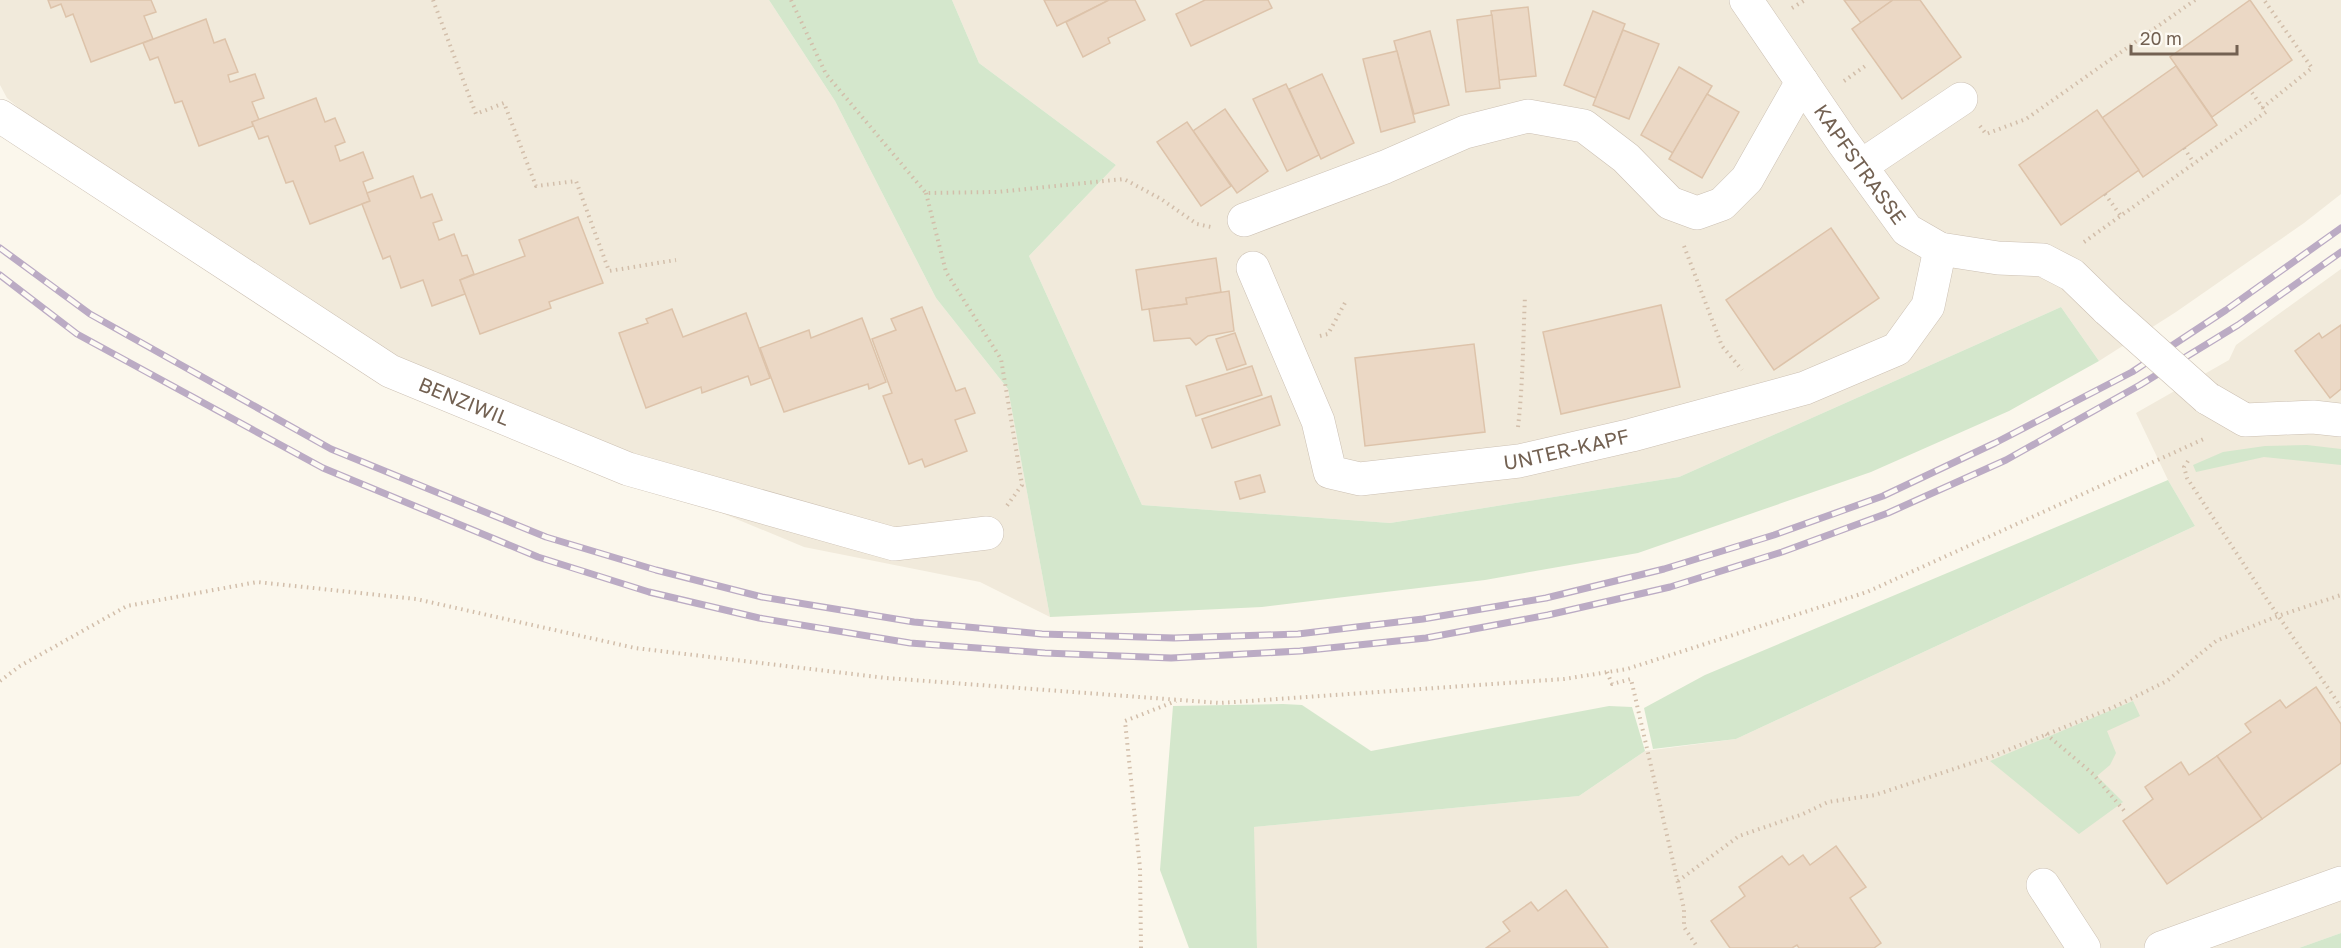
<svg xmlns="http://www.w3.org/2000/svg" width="2341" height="948" font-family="'Golos Text',sans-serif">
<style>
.residential{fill:#f1eadb}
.green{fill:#d4e7cc}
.building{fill:#ebd8c5;stroke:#ddc3aa;stroke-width:1.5}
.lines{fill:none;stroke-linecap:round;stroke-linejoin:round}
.minor-casing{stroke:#ccc0b3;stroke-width:34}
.path{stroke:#d2beaa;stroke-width:4;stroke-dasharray:1.5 4.5;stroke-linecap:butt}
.minor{stroke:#fff;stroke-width:33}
.rail-casing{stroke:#bbabc4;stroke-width:7}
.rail{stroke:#fdfaf3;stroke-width:4.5;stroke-dasharray:14;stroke-linecap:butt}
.minor-bridge-casing{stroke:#ccc0b3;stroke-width:34;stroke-linecap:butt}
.minor-bridge{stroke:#fff;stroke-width:33}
.labels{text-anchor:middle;stroke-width:6;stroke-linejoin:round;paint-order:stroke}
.street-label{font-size:20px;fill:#736152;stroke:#fdfaf3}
</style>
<rect width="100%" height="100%" fill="#fbf7ec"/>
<g class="residential">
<polygon points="0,0 769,0 835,101 936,298 1008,389 1050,617 980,582 804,547 391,376 72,153 7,98 0,85"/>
<polygon points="952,0 2341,0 2341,194 2304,223 2176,312 2099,361 2061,307 1679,477 1390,523 1142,505 1029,256 1116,165 979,63"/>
<polygon points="2341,269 2341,933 2299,948 1257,948 1253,827 1579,796 1645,751 1736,739 2195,526 2168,480 2136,413 2229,360 2236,345"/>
</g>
<g class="green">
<polygon points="769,0 952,0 979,63 1116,165 1029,256 1142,505 1390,523 1679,477 2061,307 2099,361 2009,411 1871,472 1638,553 1485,580 1262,607 1050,617 1008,389 936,298 835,101"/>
<polygon points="2307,445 2341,449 2341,465 2264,457 2196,472 2193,465 2223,452 2265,446"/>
<polygon points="2168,480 2195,526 1736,739 1653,749 1644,708 1705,675"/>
<polygon points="2133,701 2140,716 2107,731 2116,753 2110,765 2097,776 2123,802 2079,834 1990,761"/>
<polygon points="1283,704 1302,705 1371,751 1609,706 1632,707 1645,751 1579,796 1254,827 1257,948 1189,948 1160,870 1173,706"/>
<polygon points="2341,933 2341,948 2299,948"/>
</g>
<g class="building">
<polygon points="48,0 151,0 156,12 144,16 153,39 91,62 73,14 66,17 61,4 51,8"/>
<polygon points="1044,0 1109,0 1057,26"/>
<polygon points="1109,0 1135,0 1145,20 1108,38 1110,43 1083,57 1066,22"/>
<polygon points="1205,0 1268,0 1272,8 1191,46 1176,14"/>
<polygon points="1844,0 1893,0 1861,23"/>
<polygon points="1893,0 1920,0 1961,57 1902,99 1852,29"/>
<polygon points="2250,0 2292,60 2212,117 2170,57"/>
<polygon points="1528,7 1536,76 1499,80 1491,11"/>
<polygon points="1593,11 1625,24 1596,98 1564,85"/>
<polygon points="1492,15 1500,88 1466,92 1457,20"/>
<polygon points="206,19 214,43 225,39 238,72 228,75 230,82 255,74 264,98 252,102 259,120 252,122 253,126 199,146 182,101 175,103 158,57 150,60 143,43"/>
<polygon points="1623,30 1659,44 1629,119 1593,105"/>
<polygon points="1430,31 1449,105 1414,114 1394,41"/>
<polygon points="1397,51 1415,122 1381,132 1363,59"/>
<polygon points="2176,66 2217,125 2143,177 2102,118"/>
<polygon points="1679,67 1712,86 1673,153 1641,135"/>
<polygon points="1322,74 1354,143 1321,159 1289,89"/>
<polygon points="1286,84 1319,155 1287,171 1253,99"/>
<polygon points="1707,94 1739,112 1702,178 1669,159"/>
<polygon points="316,98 325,122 335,118 345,142 335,146 340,161 363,152 373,178 363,182 370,201 310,224 293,181 286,183 268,136 259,139 252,122"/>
<polygon points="1225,109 1268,171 1237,193 1193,131"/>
<polygon points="2097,110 2139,170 2061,225 2019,165"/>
<polygon points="1187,122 1231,186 1201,206 1157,142"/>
<polygon points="413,176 421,198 432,194 442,220 433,223 439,240 454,234 462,256 467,255 474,274 460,280 465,294 432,306 423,280 401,288 390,256 383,259 362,204 370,201 367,193"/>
<polygon points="578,217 603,283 549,302 551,308 480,334 460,280 525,256 519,240"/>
<polygon points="1831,228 1879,298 1774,370 1726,300"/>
<polygon points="1216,258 1221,292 1186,298 1187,304 1142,310 1136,270"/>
<polygon points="1229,291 1234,331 1208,336 1196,345 1190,338 1154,341 1149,309 1187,304 1186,298"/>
<polygon points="1661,305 1680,387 1561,414 1543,332"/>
<polygon points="922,307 956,391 965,388 975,413 955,420 967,451 925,467 922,459 909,464 883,396 892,393 872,339 896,330 891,319"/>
<polygon points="672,309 683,337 746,313 770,378 751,385 748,376 702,393 701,387 646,408 619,333 648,323 646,319"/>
<polygon points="862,318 886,382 869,389 868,384 784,412 760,348 809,330 811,338"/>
<polygon points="2341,325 2341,389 2330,398 2295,351 2319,333 2322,338"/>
<polygon points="1235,333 1246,364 1227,370 1216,339"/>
<polygon points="1474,344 1485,432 1365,446 1355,358"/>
<polygon points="1252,366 1262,395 1196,416 1186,386"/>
<polygon points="1271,396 1280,425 1212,448 1202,419"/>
<polygon points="1260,475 1265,492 1240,499 1235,482"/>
<polygon points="2316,687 2341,724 2341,763 2262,819 2217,756 2251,732 2245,724 2280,700 2286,708"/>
<polygon points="2217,756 2262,819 2167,884 2123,821 2153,799 2145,787 2181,762 2189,775"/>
<polygon points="1836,846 1866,887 1850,898 1881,943 1874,948 1799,948 1797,945 1792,948 1730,948 1711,921 1745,896 1739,887 1782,856 1789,865 1803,855 1810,865"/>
<polygon points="1566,890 1608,948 1486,948 1510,931 1503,922 1531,902 1538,911"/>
</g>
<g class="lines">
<defs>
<g id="minor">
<path id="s1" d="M1746,0L1843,142L1907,230L1940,249L1998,258L2043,260L2072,275L2108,310"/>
<path id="s2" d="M0,116L390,371L628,469L894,544L987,533"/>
<polyline points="1861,166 1961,99"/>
<polyline points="1244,220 1385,167 1465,132 1528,116 1584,126 1626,158 1670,203 1697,213 1722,204 1747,179 1802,82"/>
<path id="s3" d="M1253,268L1318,421L1330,472L1360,479L1519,461L1632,435L1805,388L1897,349L1928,306L1940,249"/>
<polyline points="2207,398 2245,420 2313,417 2341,420"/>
<polyline points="2043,885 2084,948"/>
<polyline points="2161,948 2341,883"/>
</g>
</defs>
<use href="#minor" class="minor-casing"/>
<g class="path">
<polyline points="433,0 476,114 504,103 536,186 576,181 609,271 676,260"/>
<polyline points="791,0 826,74 926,193 997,192 1124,179 1161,199 1197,224 1211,227"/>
<polyline points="1792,8 1805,0"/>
<polyline points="1844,81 1868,64"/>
<polyline points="2262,108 2312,68 2264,0"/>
<polyline points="1980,126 1986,134 2026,119 2195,0"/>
<polyline points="2184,148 2194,163"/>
<polyline points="926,193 946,272 1001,359 1022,485 1006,507"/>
<polyline points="2105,194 2121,216"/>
<polyline points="2084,242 2266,112 2250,90"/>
<polyline points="1684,246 1722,346 1742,370"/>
<polyline points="1320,336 1328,334 1346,301"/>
<path d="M1518,427C1523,384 1523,340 1525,296"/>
<polyline points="2188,461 2184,467 2187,478 2268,601 2341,707"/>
<polyline points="1607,672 1612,684 1631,679 1684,909 1684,927 1698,948"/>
<polyline points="0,681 20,666 127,606 257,582 416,599 635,648 886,678 1180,700 1220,703 1564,679 1627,669 1867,592 2206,438"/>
<polyline points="2046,734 2093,774 2126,813"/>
<polyline points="1678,881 1739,836 1803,814 1828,802 1875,795 1993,756 2114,707 2167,681 2216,641 2278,616 2341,595"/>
<polyline points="1141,948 1140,868 1125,721 1176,701"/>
</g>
<use href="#minor" class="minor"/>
<defs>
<g id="rail">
<polyline points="0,248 90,314 331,449 546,537 656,570 762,597 914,622 1042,634 1174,638 1298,634 1423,619 1546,598 1664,569 1774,535 1883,496 1995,443 2132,372 2226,310 2341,228"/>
<polyline points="0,275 77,334 323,468 538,557 649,592 759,618 910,643 1045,653 1171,658 1300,651 1426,638 1548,615 1670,587 1782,552 1888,513 2006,460 2140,385 2238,325 2341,252"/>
</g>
</defs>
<use href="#rail" class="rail-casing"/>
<use href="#rail" class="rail"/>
<defs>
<polyline id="minor-bridge" points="2108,310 2207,398"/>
</defs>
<use href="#minor-bridge" class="minor-bridge-casing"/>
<use href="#minor-bridge" class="minor-bridge"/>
</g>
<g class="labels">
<g class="street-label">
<text dy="7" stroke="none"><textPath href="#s1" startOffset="200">KAPFSTRASSE</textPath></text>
<text dy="7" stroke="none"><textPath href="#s2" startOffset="546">BENZIWIL</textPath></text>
<text dy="7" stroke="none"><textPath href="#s3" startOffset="458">UNTER-KAPF</textPath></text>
</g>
</g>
<path d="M2131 45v9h106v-9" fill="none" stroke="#736152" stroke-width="3"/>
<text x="2140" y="45" font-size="18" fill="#736152" stroke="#fdfaf3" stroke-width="4.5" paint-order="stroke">20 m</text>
</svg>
